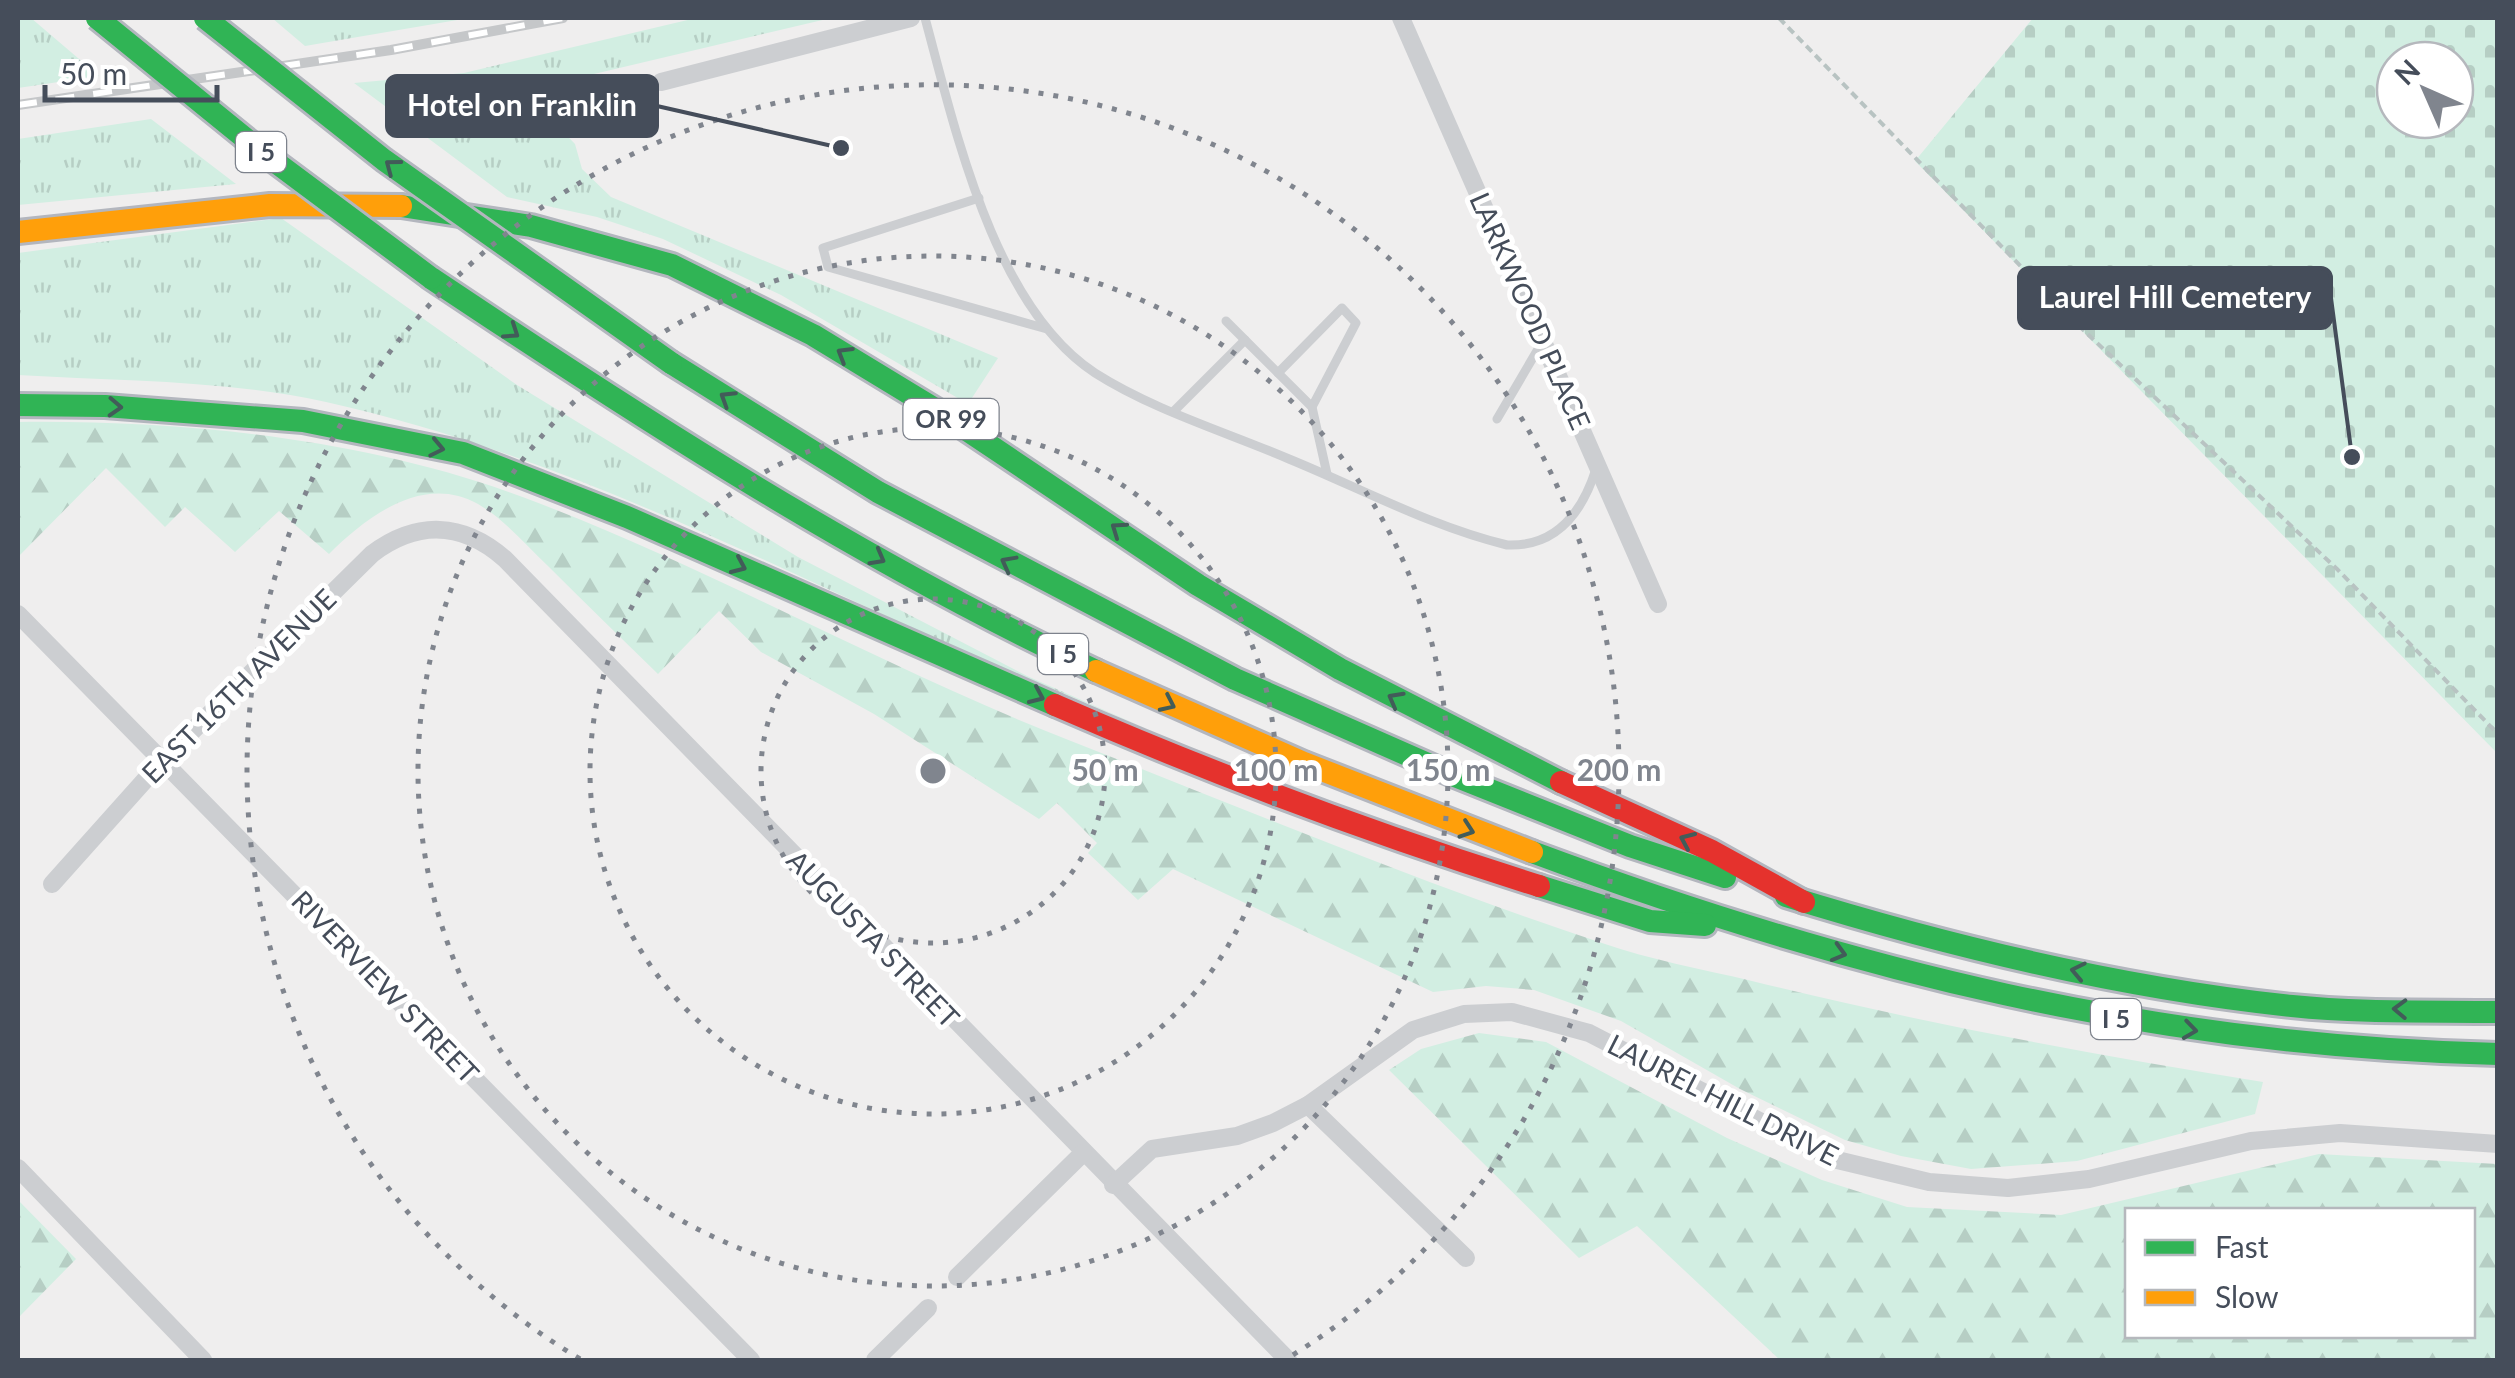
<svg xmlns="http://www.w3.org/2000/svg" width="2515" height="1378" font-family="Lato,sans-serif">
<style>
.grass{fill:url(#grass-tufts)}
.forest{fill:url(#forest-firs);fill-rule:evenodd}
.cemetery{fill:url(#cemetery-stones);fill-rule:evenodd}
.lines{fill:none;stroke-linecap:round;stroke-linejoin:round}
.fast-casing{stroke:#b3b6be;stroke-width:28}
.slow-casing{stroke:#b3b6be;stroke-width:28}
.jam-casing{stroke:#b3b6be;stroke-width:28}
.path{stroke:#b8c3c2;stroke-width:4;stroke-dasharray:8 5;stroke-linecap:butt}
.lane{stroke:#ccced1;stroke-width:9}
.street{stroke:#ccced1;stroke-width:18}
.fast{stroke:#30b455;stroke-width:22}
.slow{stroke:#ff9f0a;stroke-width:22}
.jam{stroke:#e5322d;stroke-width:22}
.rail-casing{stroke:#c5c7c9;stroke-width:10}
.rail{stroke:#fff;stroke-width:6;stroke-dasharray:19;stroke-linecap:butt}
.fast-bridge-casing{stroke:#b3b6be;stroke-width:28;stroke-linecap:butt}
.fast-bridge{stroke:#30b455;stroke-width:22}
.oneway{stroke:#425c59}
.ring{fill:none;stroke:#80858e;stroke-width:5;stroke-dasharray:5 10}
.labels{text-anchor:middle;stroke-width:10;stroke-linejoin:round;paint-order:stroke}
.shield{fill:#fff;stroke:#7d828c;stroke-width:2.5}
.shield-label{font-size:25px;font-weight:bold;fill:#454d5a}
.street-label{font-size:28px;fill:#454d5a;stroke:#fff}
.centre{fill:#80858e;stroke:#fff;stroke-width:5}
.ring-label{font-size:30px;text-anchor:middle;font-weight:bold;fill:#80858e;stroke:#fff;stroke-width:10;stroke-linejoin:round;paint-order:stroke}
.leader{fill:none;stroke:#454d5a;stroke-width:4}
.callout-dot{fill:#454d5a;stroke:#fff;stroke-width:4}
.callout{fill:#454d5a;stroke:#454d5a;stroke-width:4}
.callout-label{font-size:30px;text-anchor:middle;font-weight:bold;fill:#fff}
</style>
<defs>
<pattern id="grass-tufts" width="24" height="20" patternUnits="userSpaceOnUse" patternTransform="scale(2.5)"><rect width="24" height="20" fill="#d2eee2"/><path d="M3 7l-1-3M5 7V3M7 7l1-3M15 17l-1-3M17 17v-4M19 17l1-3" fill="none" stroke="#b6cec4"/></pattern>
<pattern id="forest-firs" width="22" height="20" patternUnits="userSpaceOnUse" patternTransform="scale(2.5)"><rect width="22" height="20" fill="#d2eee2"/><path d="M5 1l3.5 6h-7zM16 11l3.5 6h-7z" fill="#b6cec4"/></pattern>
<pattern id="cemetery-stones" width="16" height="16" patternUnits="userSpaceOnUse" patternTransform="scale(2.5)"><rect width="16" height="16" fill="#d2eee2"/><path d="M2 7V4a2 2 0 0 1 4 0v3zM10 15v-3a2 2 0 0 1 4 0v3z" fill="#b6cec4"/></pattern>
</defs>
<rect width="100%" height="100%" fill="#efeeee"/>
<g class="grass">
<polygon points="18,18 31,18 99,76 18,88"/>
<polygon points="272,18 469,18 305,46"/>
<polygon points="696,18 831,18 556,83 545,97 545,113 575,144 582,169 611,197 998,358 968,404 781,295 663,239 597,217 507,197 354,83 464,73"/>
<polygon points="151,119 236,184 18,205 18,139"/>
<path d="M281,218L517,385L798,557L1027,676L1154,732C1068,695 982,660 897,621C711,535 528,447 326,402C227,380 119,381 18,375V253Z"/>
</g>
<g class="forest">
<path d="M18,422C191,420 379,440 541,504C722,574 891,671 1071,741C1247,810 1423,884 1602,943C1651,960 1702,969 1752,981C1921,1023 2091,1054 2263,1082L2255,1114L2077,1161L1971,1169L1901,1156L1845,1140L1740,1089L1621,1021L1534,990L1486,986L1433,992L1173,869L1138,900L1088,853L1097,843L1057,803L1039,819L874,714L761,652L719,611L658,674C621,638 584,602 548,566C526,545 504,519 478,504C423,473 366,517 329,554L279,511L235,552L185,507L165,527L106,468L18,557Z"/>
<path d="M1479,1033L1546,1042L1727,1138L1822,1180L1907,1207L2061,1215L2319,1154L2497,1164V1360H1780L1637,1226L1579,1258L1389,1070L1421,1049ZM2128,1210H2472V1336H2128Z"/>
<polygon points="18,1200 76,1259 18,1318"/>
</g>
<path class="cemetery" d="M2033,18H2497V753L1915,161ZM2395,60H2455V120H2395Z"/>
<g class="lines">
<defs>
<g id="fast">
<polyline points="401,206 531,226 672,265 813,335 943,414 1198,585 1340,669 1561,782"/>
<path d="M431,278C645,421 862,561 1096,671"/>
<polyline points="671,363 878,492 1235,679 1455,776 1630,846 1725,877"/>
<polyline points="18,405 105,406 303,421 463,453 627,517 1055,705"/>
<path d="M1532,852C1852,971 2155,1046 2498,1054"/>
<polyline points="1539,886 1650,921 1705,925"/>
<path d="M1786,896C1951,947 2120,988 2292,1006C2360,1013 2429,1011 2498,1012"/>
</g>
<g id="slow">
<polyline points="18,232 270,205 401,206"/>
<polyline points="1096,671 1304,763 1532,852"/>
</g>
<g id="jam">
<path d="M1055,705C1213,774 1374,834 1539,886"/>
<polyline points="1561,782 1712,851 1804,902"/>
</g>
</defs>
<use href="#fast" class="fast-casing"/>
<use href="#slow" class="slow-casing"/>
<use href="#jam" class="jam-casing"/>
<polyline class="path" points="1779,18 2077,324 2337,569 2498,734"/>
<g class="lane">
<path d="M925,18C955,128 993,306 1095,373C1153,410 1226,432 1289,459C1360,488 1432,527 1507,545C1556,547 1582,513 1596,469"/>
<polyline points="588,105 661,82"/>
<polyline points="979,198 823,248 828,267 1047,329"/>
<polyline points="1226,321 1245,340"/>
<polyline points="1278,373 1342,308 1356,323 1312,407"/>
<polyline points="1174,411 1245,340 1312,407 1327,474"/>
<polyline points="1497,419 1541,344"/>
</g>
<g class="street">
<polyline points="1401,18 1658,604"/>
<polyline points="661,82 911,18"/>
<polyline points="18,614 751,1360"/>
<path d="M52,884L162,761L372,554C417,520 463,522 505,559L1288,1360"/>
<polyline points="1308,1105 1466,1258"/>
<polyline points="18,1168 203,1360"/>
<polyline points="1113,1185 1152,1149 1237,1136 1273,1123 1308,1105 1413,1030 1464,1014 1512,1012 1589,1033 1833,1159 1929,1182 2008,1188 2089,1179 2251,1141 2340,1133 2498,1144"/>
<polyline points="957,1277 1083,1153"/>
<polyline points="875,1360 928,1308"/>
</g>
<use href="#fast" class="fast"/>
<use href="#slow" class="slow"/>
<use href="#jam" class="jam"/>
<defs>
<polyline id="rail" points="18,105 391,50 563,18"/>
</defs>
<use href="#rail" class="rail-casing"/>
<use href="#rail" class="rail"/>
<defs>
<g id="fast-bridge">
<polyline points="97,18 262,152 431,278"/>
<polyline points="205,18 384,160 671,363"/>
</g>
</defs>
<use href="#fast-bridge" class="fast-bridge-casing"/>
<use href="#fast-bridge" class="fast-bridge"/>
</g>
<defs><path id="oneway-chevron" d="M-2-3.5L2.5 0L-2 3.5" fill="none" stroke-width="1.6" stroke-linecap="round" stroke-linejoin="round" transform="scale(2.5)"/></defs>
<g class="oneway">
<use href="#oneway-chevron" transform="translate(392 166) rotate(-143)"/>
<use href="#oneway-chevron" transform="translate(512 332) rotate(34)"/>
<use href="#oneway-chevron" transform="translate(844 354) rotate(-149)"/>
<use href="#oneway-chevron" transform="translate(727 398) rotate(-148)"/>
<use href="#oneway-chevron" transform="translate(115 407) rotate(3)"/>
<use href="#oneway-chevron" transform="translate(437 448) rotate(12)"/>
<use href="#oneway-chevron" transform="translate(1118 529) rotate(-145)"/>
<use href="#oneway-chevron" transform="translate(878 558) rotate(29)"/>
<use href="#oneway-chevron" transform="translate(1008 563) rotate(-152)"/>
<use href="#oneway-chevron" transform="translate(739 566) rotate(24)"/>
<use href="#oneway-chevron" transform="translate(1037 696) rotate(24)"/>
<use href="#oneway-chevron" transform="translate(1395 699) rotate(-151)"/>
<use href="#oneway-chevron" transform="translate(1168 704) rotate(25)"/>
<use href="#oneway-chevron" transform="translate(1467 830) rotate(19)"/>
<use href="#oneway-chevron" transform="translate(1687 840) rotate(-156)"/>
<use href="#oneway-chevron" transform="translate(1839 953) rotate(16)"/>
<use href="#oneway-chevron" transform="translate(2078 971) rotate(-168)"/>
<use href="#oneway-chevron" transform="translate(2400 1009) rotate(-178)"/>
<use href="#oneway-chevron" transform="translate(2190 1030) rotate(8)"/>
</g>
<g class="ring">
<circle cx="933" cy="771" r="172"/>
<circle cx="933" cy="771" r="343"/>
<circle cx="933" cy="771" r="515"/>
<path d="M580 1359A686 686 0 1 1 1286 1359"/>
</g>
<g class="labels">
<g class="shield">
<rect x="236" y="132" width="50" height="40" rx="8"/>
<rect x="903.5" y="399" width="95" height="40" rx="8"/>
<rect x="1038" y="634" width="50" height="40" rx="8"/>
<rect x="2091" y="999" width="50" height="40" rx="8"/>
</g>
<g class="shield-label">
<text x="261" y="161">I 5</text>
<text x="951" y="428">OR 99</text>
<text x="1063" y="663">I 5</text>
<text x="2116" y="1028">I 5</text>
</g>
<g class="street-label">
<text transform="translate(1530 311) rotate(66)" y="10">LARKWOOD PLACE</text>
<text transform="translate(239 686) rotate(-45)" y="10">EAST 16TH AVENUE</text>
<text transform="translate(873 939) rotate(46)" y="10">AUGUSTA STREET</text>
<text transform="translate(385 987) rotate(46)" y="10">RIVERVIEW STREET</text>
<text transform="translate(1723 1100) rotate(27)" y="10">LAUREL HILL DRIVE</text>
</g>
</g>
<circle cx="933" cy="771" r="15" class="centre"/>
<g class="ring-label">
<text x="1105" y="781">50 m</text>
<text x="1276" y="781">100 m</text>
<text x="1448" y="781">150 m</text>
<text x="1619" y="781">200 m</text>
</g>
<path class="leader" d="M841 148L657 106M2352 457L2331 298"/>
<g class="callout-dot">
<circle cx="841" cy="148" r="10"/>
<circle cx="2352" cy="457" r="10"/>
</g>
<g class="callout">
<rect x="387" y="76" width="270" height="60" rx="10"/>
<rect x="2019" y="268" width="312" height="60" rx="10"/>
</g>
<g class="callout-label">
<text x="522" y="116">Hotel on Franklin</text>
<text x="2175" y="308">Laurel Hill Cemetery</text>
</g>
<rect width="2515" height="1378" fill="none" stroke="#454d5a" stroke-width="40"/>
<rect x="2125" y="1208" width="350" height="130" fill="#ffffff" stroke="#b5b8bd" stroke-width="2.5"/>
<rect x="2145" y="1240" width="50" height="15" fill="#30b455" stroke="#b5b8bd" stroke-width="2.5"/>
<text x="2215" y="1258" font-size="30" fill="#454d5a">Fast</text>
<rect x="2145" y="1290" width="50" height="15" fill="#ff9f0a" stroke="#b5b8bd" stroke-width="2.5"/>
<text x="2215" y="1308" font-size="30" fill="#454d5a">Slow</text>
<g transform="translate(2425 90) rotate(315)"><circle r="48" fill="#ffffff" stroke="#b5b8bd" stroke-width="2.5"/>
<path d="M0-8L18 38L0 25L-18 38Z" fill="#80858e"/>
<text y="-15" font-size="28" font-weight="bold" text-anchor="middle" fill="#454d5a">N</text>
</g>
<path d="M45 85v15h172v-15" fill="none" stroke="#454d5a" stroke-width="5"/>
<text x="60" y="85" font-size="30" fill="#454d5a" stroke="#ffffff" stroke-width="8" paint-order="stroke">50 m</text>
</svg>
